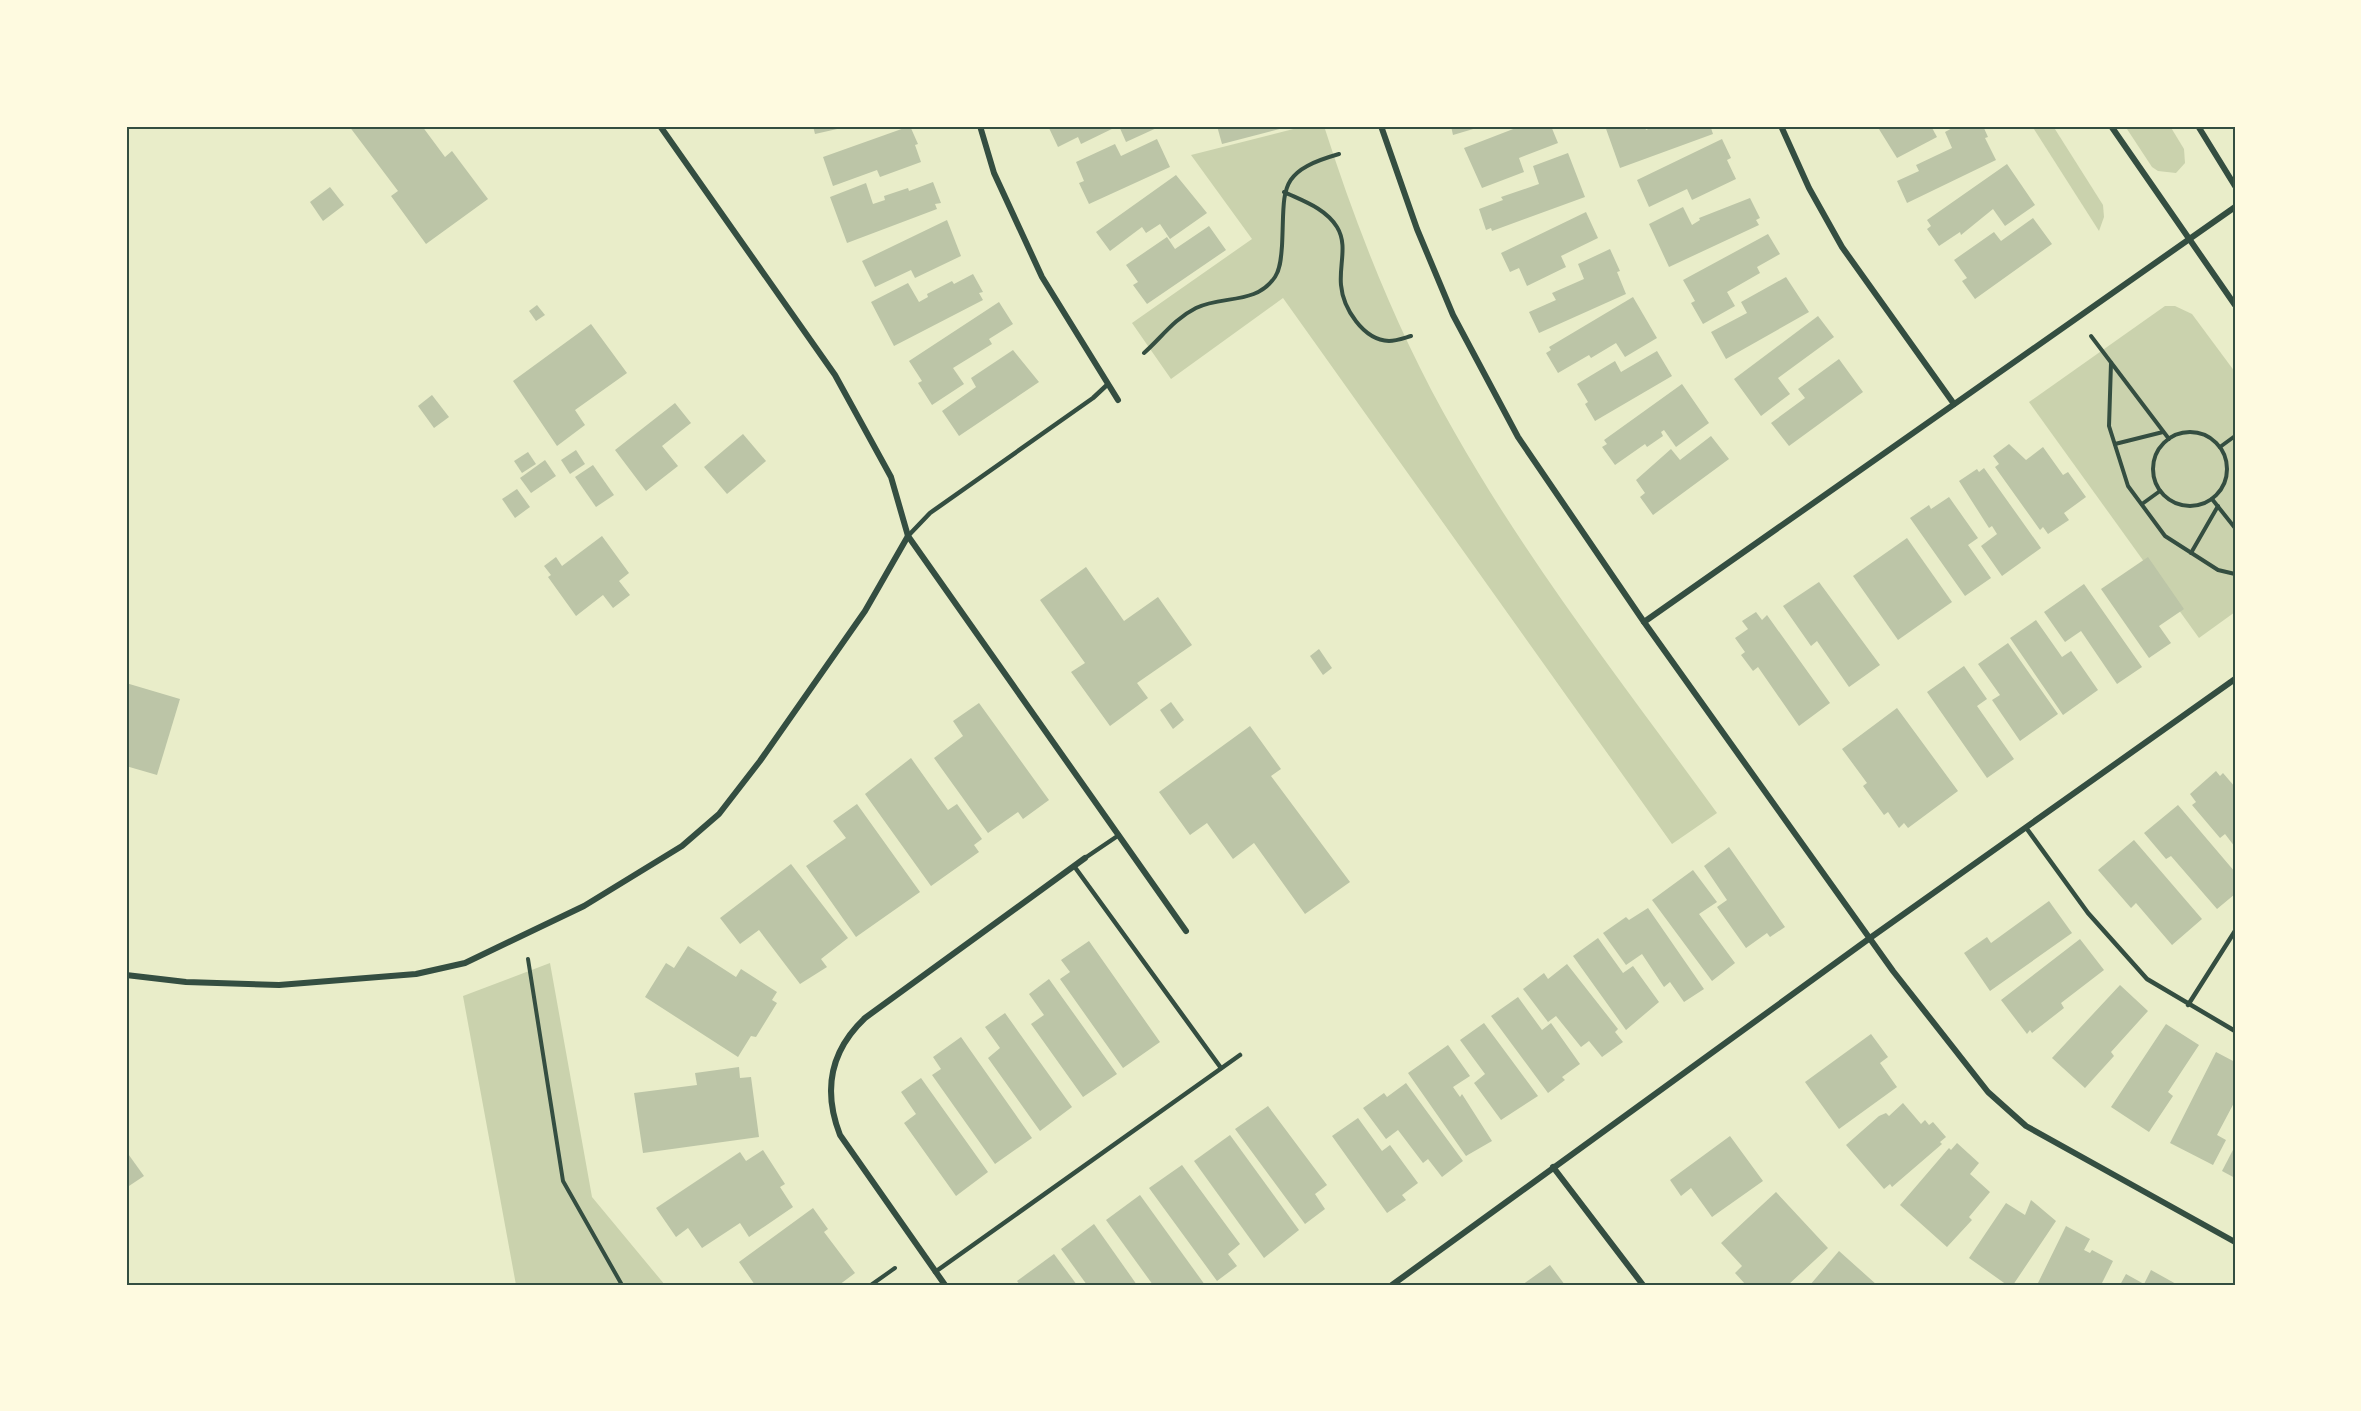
<svg xmlns="http://www.w3.org/2000/svg" width="2361" height="1411" font-family="'Fira Sans Condensed',sans-serif">
<style>
.green{fill:#cad2ad}
.building{fill:#bcc5a7}
.lines{fill:none;stroke-linecap:round;stroke-linejoin:round}
.path{stroke:#344e41;stroke-width:4}
.service{stroke:#344e41;stroke-width:4.5}
.minor{stroke:#344e41;stroke-width:6}
.neatline{fill:none;stroke:#344e41;stroke-width:2}
</style>
<rect width="100%" height="100%" fill="#e9edc9"/>
<g class="green">
<path d="M1305,126H1324C1358,232 1399,336 1455,433C1531,567 1627,689 1717,813L1672,844L1283,298L1171,379L1132,323L1252,239L1191,155Z"/>
<polygon points="2032,126 2053,126 2103,205 2104,217 2099,231"/>
<polygon points="2125,126 2170,126 2184,149 2185,163 2176,173 2158,171 2152,167"/>
<polygon points="2165,306 2175,306 2192,314 2235,372 2235,612 2199,638 2029,402"/>
<polygon points="550,963 592,1197 665,1285 516,1285 463,996"/>
</g>
<g class="building">
<polygon points="349,126 422,126 445,157 452,151 488,199 426,244 391,196 398,191"/>
<polygon points="813,126 846,126 846,127 815,134"/>
<polygon points="910,126 918,144 915,145 921,162 880,177 877,170 833,186 823,157"/>
<polygon points="1048,126 1118,126 1081,144 1078,137 1058,147"/>
<polygon points="1119,126 1161,126 1126,142"/>
<polygon points="1217,126 1286,126 1287,127 1222,144"/>
<polygon points="1451,126 1480,126 1480,127 1453,135"/>
<polygon points="1521,126 1551,126 1558,143 1519,158 1524,172 1482,188 1464,148"/>
<polygon points="1605,126 1645,126 1646,130 1655,126 1716,126 1711,128 1713,134 1620,168"/>
<polygon points="1877,126 1931,126 1937,137 1897,158"/>
<polygon points="1956,126 1983,126 1988,137 1985,138 1996,160 1907,203 1897,181 1919,171 1916,165 1952,148 1945,132"/>
<polygon points="1157,139 1170,167 1089,204 1079,183 1084,181 1076,162 1115,144 1121,156"/>
<polygon points="1722,139 1731,158 1727,160 1736,179 1692,200 1687,189 1649,207 1637,180"/>
<polygon points="1568,153 1585,197 1492,231 1491,228 1486,230 1479,209 1503,200 1501,197 1539,184 1533,166"/>
<polygon points="2007,164 2035,205 2005,226 1993,209 1961,235 1960,232 1939,246 1927,229 1931,226 1927,220"/>
<polygon points="1176,175 1207,213 1170,239 1160,224 1146,233 1142,227 1110,251 1096,232"/>
<polygon points="933,182 941,203 935,204 937,209 847,243 830,197 866,183 873,204 885,200 884,196 908,188 909,191"/>
<polygon points="330,187 344,205 323,221 310,202"/>
<polygon points="1750,198 1760,218 1756,220 1759,225 1669,267 1649,224 1683,207 1692,225 1700,220 1699,218"/>
<polygon points="1586,212 1598,238 1561,256 1566,267 1527,286 1519,268 1510,272 1501,253"/>
<polygon points="2033,218 2052,244 1975,299 1962,281 1967,278 1954,260 1994,232 2001,241"/>
<polygon points="947,220 961,256 915,278 911,270 875,287 862,261"/>
<polygon points="1209,226 1226,250 1147,304 1133,285 1138,282 1126,265 1167,237 1175,249"/>
<polygon points="1768,234 1780,254 1757,267 1760,273 1727,292 1735,306 1703,324 1691,303 1695,301 1683,280"/>
<polygon points="1610,249 1620,271 1617,272 1626,294 1539,333 1529,312 1556,300 1552,293 1584,279 1578,264"/>
<polygon points="973,274 983,292 979,293 983,300 894,346 871,302 908,283 919,302 928,297 927,294 952,281 954,284"/>
<polygon points="1786,277 1809,312 1726,359 1711,332 1747,313 1741,302"/>
<polygon points="1633,297 1657,338 1625,357 1616,343 1591,358 1589,355 1558,373 1546,353 1551,350 1549,347"/>
<polygon points="999,302 1013,324 989,339 992,344 953,368 964,384 932,405 918,383 922,381 909,361"/>
<polygon points="537,305 545,315 536,321 529,311"/>
<polygon points="1818,316 1834,337 1778,378 1790,394 1761,416 1734,379"/>
<polygon points="591,324 627,373 575,410 585,425 557,446 513,381"/>
<polygon points="1013,350 1039,382 959,436 942,411 976,387 971,378"/>
<polygon points="1657,351 1672,376 1595,421 1585,404 1588,402 1577,384 1615,361 1621,372"/>
<polygon points="1839,359 1863,392 1789,446 1771,423 1805,398 1798,389"/>
<polygon points="1682,384 1709,423 1676,447 1664,430 1661,432 1663,436 1647,447 1645,444 1615,465 1602,447 1607,444 1604,440"/>
<polygon points="432,395 449,417 434,428 418,406"/>
<polygon points="675,403 691,423 662,446 678,466 646,491 615,450"/>
<polygon points="743,434 766,461 727,494 704,467"/>
<polygon points="1711,436 1729,459 1653,515 1640,497 1645,493 1636,480 1671,449 1680,460"/>
<polygon points="2009,444 2026,460 2043,447 2063,475 2068,472 2086,497 2064,513 2069,520 2048,534 2043,527 2040,530 1995,467 1999,464 1993,456"/>
<polygon points="576,450 585,464 570,474 561,460"/>
<polygon points="528,452 536,464 522,473 514,461"/>
<polygon points="545,460 556,476 531,493 520,478"/>
<polygon points="593,465 614,495 596,507 575,477"/>
<polygon points="1984,468 2041,548 2002,576 1981,546 1997,534 1992,526 1989,528 1959,481 1977,469 1979,472"/>
<polygon points="517,489 530,507 515,518 502,499"/>
<polygon points="1949,497 1978,538 1968,545 1991,578 1965,596 1910,518 1929,505 1931,509"/>
<polygon points="602,536 629,573 619,581 630,595 613,608 603,595 576,616 548,577 551,575 544,566 556,557 562,566"/>
<polygon points="1907,538 1952,602 1898,640 1853,576"/>
<polygon points="2148,557 2184,609 2159,626 2171,643 2149,658 2101,589"/>
<polygon points="1086,567 1124,621 1158,597 1192,645 1137,683 1148,698 1110,726 1071,672 1085,663 1040,600"/>
<polygon points="1819,582 1880,665 1849,687 1817,641 1811,646 1783,606"/>
<polygon points="2084,584 2142,667 2117,684 2081,631 2065,642 2044,612"/>
<polygon points="1756,612 1762,620 1767,615 1830,703 1799,726 1758,667 1753,671 1741,655 1745,652 1735,638 1748,629 1742,621"/>
<polygon points="2036,620 2062,657 2071,651 2098,690 2063,715 2010,638"/>
<polygon points="2008,643 2058,714 2020,741 1992,700 2000,695 1978,664"/>
<polygon points="1319,649 1332,668 1323,675 1310,656"/>
<polygon points="1964,666 1987,699 1977,706 2014,759 1987,778 1927,692"/>
<polygon points="126,683 180,699 157,775 126,766"/>
<polygon points="1171,702 1184,720 1173,729 1160,710"/>
<polygon points="979,703 1049,800 1023,819 1018,812 988,833 934,758 963,736 953,721"/>
<polygon points="1897,708 1958,791 1908,828 1904,823 1899,828 1888,812 1884,815 1863,786 1867,783 1842,749"/>
<polygon points="1250,726 1281,769 1271,776 1350,882 1305,914 1254,843 1233,859 1207,823 1190,835 1159,792"/>
<polygon points="911,758 948,810 957,804 982,839 974,845 979,852 931,886 865,794"/>
<polygon points="2216,771 2220,776 2223,773 2235,787 2235,847 2225,834 2220,838 2192,805 2196,802 2190,794"/>
<polygon points="857,804 920,892 856,937 806,866 846,838 833,821"/>
<polygon points="2178,805 2235,872 2235,894 2217,909 2171,856 2166,859 2144,833"/>
<polygon points="2134,840 2202,919 2172,945 2136,903 2131,908 2098,870"/>
<polygon points="1729,847 1785,927 1770,937 1767,933 1746,948 1717,907 1727,900 1704,866"/>
<polygon points="791,864 848,938 821,959 827,967 800,984 759,930 740,944 720,918"/>
<polygon points="1693,870 1717,902 1699,914 1735,963 1712,981 1652,900"/>
<polygon points="2049,901 2072,933 1990,991 1964,953 1987,937 1991,943"/>
<polygon points="1648,908 1704,989 1684,1002 1670,982 1664,987 1642,954 1626,965 1603,933 1626,917 1629,920"/>
<polygon points="1598,938 1623,973 1633,966 1659,1002 1626,1030 1573,956"/>
<polygon points="2080,939 2104,970 2061,1003 2064,1008 2032,1033 2030,1030 2027,1034 2001,1000"/>
<polygon points="1089,941 1160,1042 1123,1068 1060,979 1070,972 1061,960"/>
<polygon points="688,946 736,977 741,969 777,992 772,1000 777,1003 756,1037 751,1036 738,1057 645,997 666,963 674,968"/>
<polygon points="1567,964 1618,1029 1615,1032 1623,1042 1602,1057 1589,1041 1581,1047 1556,1016 1548,1022 1523,989 1544,973 1548,979"/>
<polygon points="1049,979 1117,1074 1083,1097 1031,1024 1044,1015 1029,994"/>
<polygon points="2120,985 2148,1011 2111,1052 2114,1056 2085,1088 2052,1058"/>
<polygon points="1518,997 1542,1030 1551,1023 1580,1064 1562,1077 1565,1080 1548,1093 1491,1016"/>
<polygon points="1005,1013 1072,1107 1040,1131 988,1058 1000,1048 985,1027"/>
<polygon points="1484,1023 1538,1096 1501,1120 1474,1083 1485,1074 1460,1040"/>
<polygon points="2166,1024 2199,1045 2168,1092 2173,1096 2149,1132 2111,1107"/>
<polygon points="1871,1034 1888,1057 1880,1063 1897,1087 1839,1129 1805,1082"/>
<polygon points="961,1037 1032,1138 995,1164 932,1075 941,1069 933,1057"/>
<polygon points="1448,1045 1470,1076 1453,1087 1460,1097 1462,1094 1492,1141 1466,1156 1408,1073"/>
<polygon points="2216,1052 2235,1062 2235,1101 2217,1135 2226,1140 2213,1165 2170,1143"/>
<polygon points="739,1067 740,1078 751,1077 759,1137 643,1153 634,1093 697,1085 695,1073"/>
<polygon points="921,1078 988,1172 956,1196 904,1123 916,1114 901,1092"/>
<polygon points="1406,1083 1463,1161 1442,1177 1428,1159 1423,1163 1398,1130 1386,1139 1363,1108 1384,1093 1387,1097"/>
<polygon points="1903,1103 1921,1124 1925,1120 1929,1125 1933,1122 1946,1137 1940,1142 1942,1144 1892,1187 1890,1184 1884,1189 1846,1145 1879,1116 1886,1113 1889,1116"/>
<polygon points="1268,1106 1327,1185 1315,1194 1325,1209 1305,1224 1235,1129"/>
<polygon points="1358,1118 1382,1151 1390,1145 1418,1183 1402,1195 1406,1200 1387,1213 1332,1136"/>
<polygon points="1230,1135 1299,1230 1264,1258 1194,1161"/>
<polygon points="1730,1136 1763,1181 1712,1217 1691,1188 1681,1196 1670,1180"/>
<polygon points="1957,1143 1979,1163 1970,1174 1990,1192 1969,1217 1972,1220 1947,1247 1900,1205 1949,1148 1951,1150"/>
<polygon points="2235,1146 2235,1178 2222,1171"/>
<polygon points="763,1150 785,1184 780,1187 793,1207 749,1237 740,1223 702,1248 688,1228 676,1237 656,1208 740,1152 746,1161"/>
<polygon points="126,1151 144,1176 126,1188"/>
<polygon points="1182,1165 1240,1244 1228,1254 1237,1266 1217,1281 1149,1188"/>
<polygon points="1776,1192 1828,1248 1788,1285 1746,1285 1735,1273 1742,1266 1721,1243"/>
<polygon points="1140,1195 1205,1285 1153,1285 1106,1220"/>
<polygon points="2031,1200 2056,1221 2013,1285 2007,1285 1969,1258 2006,1203 2025,1215"/>
<polygon points="813,1208 828,1229 824,1232 855,1273 839,1285 755,1285 739,1262"/>
<polygon points="1094,1224 1137,1285 1087,1285 1061,1249"/>
<polygon points="2066,1226 2090,1239 2084,1250 2090,1253 2092,1250 2113,1261 2101,1285 2037,1285"/>
<polygon points="1839,1251 1877,1285 1810,1285"/>
<polygon points="1054,1254 1077,1285 1020,1285 1017,1281"/>
<polygon points="1550,1265 1565,1285 1522,1285"/>
<polygon points="2151,1270 2178,1285 2120,1285 2126,1274 2144,1284"/>
</g>
<g class="lines">
<g class="path">
<path d="M1284,192C1303,201 1325,208 1337,227C1348,245 1339,265 1341,285C1343,308 1363,340 1389,341C1396,341 1404,338 1411,336"/>
<polyline points="2091,336 2169,439"/>
<path d="M1144,353C1162,337 1174,319 1196,308C1223,295 1256,305 1275,277C1281,268 1281,256 1282,246C1285,188 1276,172 1339,154"/>
<polyline points="2111,363 2109,426 2128,486 2165,536 2218,570 2235,574"/>
<circle cx="2190" cy="469" r="37"/>
<polyline points="2115,444 2163,432"/>
<polyline points="2220,447 2235,436"/>
<polyline points="2212,499 2235,528"/>
<polyline points="2142,504 2160,491"/>
<polyline points="2191,553 2218,506"/>
<polyline points="528,959 563,1181 622,1285"/>
<polyline points="871,1285 895,1268"/>
</g>
<g class="service">
<polyline points="908,536 930,513 1093,398 1108,384"/>
<polyline points="2027,829 2088,913 2147,979 2235,1031"/>
<polyline points="1085,858 1119,835"/>
<polyline points="1074,866 1221,1068"/>
<polyline points="2188,1005 2235,931"/>
<polyline points="935,1272 1240,1055"/>
</g>
<g class="minor">
<polyline points="660,126 835,375 891,477 908,536 1186,931"/>
<polyline points="980,126 994,173 1042,277 1118,400"/>
<polyline points="1381,126 1417,229 1453,315 1518,437 1644,622 1893,971 1988,1092 2026,1126 2235,1242"/>
<polyline points="1781,126 1809,188 1842,247 1954,404"/>
<polyline points="2111,126 2235,305"/>
<polyline points="2198,126 2235,186"/>
<polyline points="1644,622 2235,207"/>
<polyline points="126,975 186,982 279,985 416,974 465,963 584,906 682,846 719,814 760,761 865,611 908,536"/>
<polyline points="1553,1167 1643,1285"/>
<path d="M945,1285L840,1135C823,1091 830,1051 865,1018L1085,858"/>
<polyline points="1392,1285 1870,938 2235,679"/>
</g>
</g>
<rect width="2361" height="1411" fill="none" stroke="#fefae0" stroke-width="255"/>
<rect x="128" y="128" width="2106" height="1156" class="neatline"/>
</svg>
